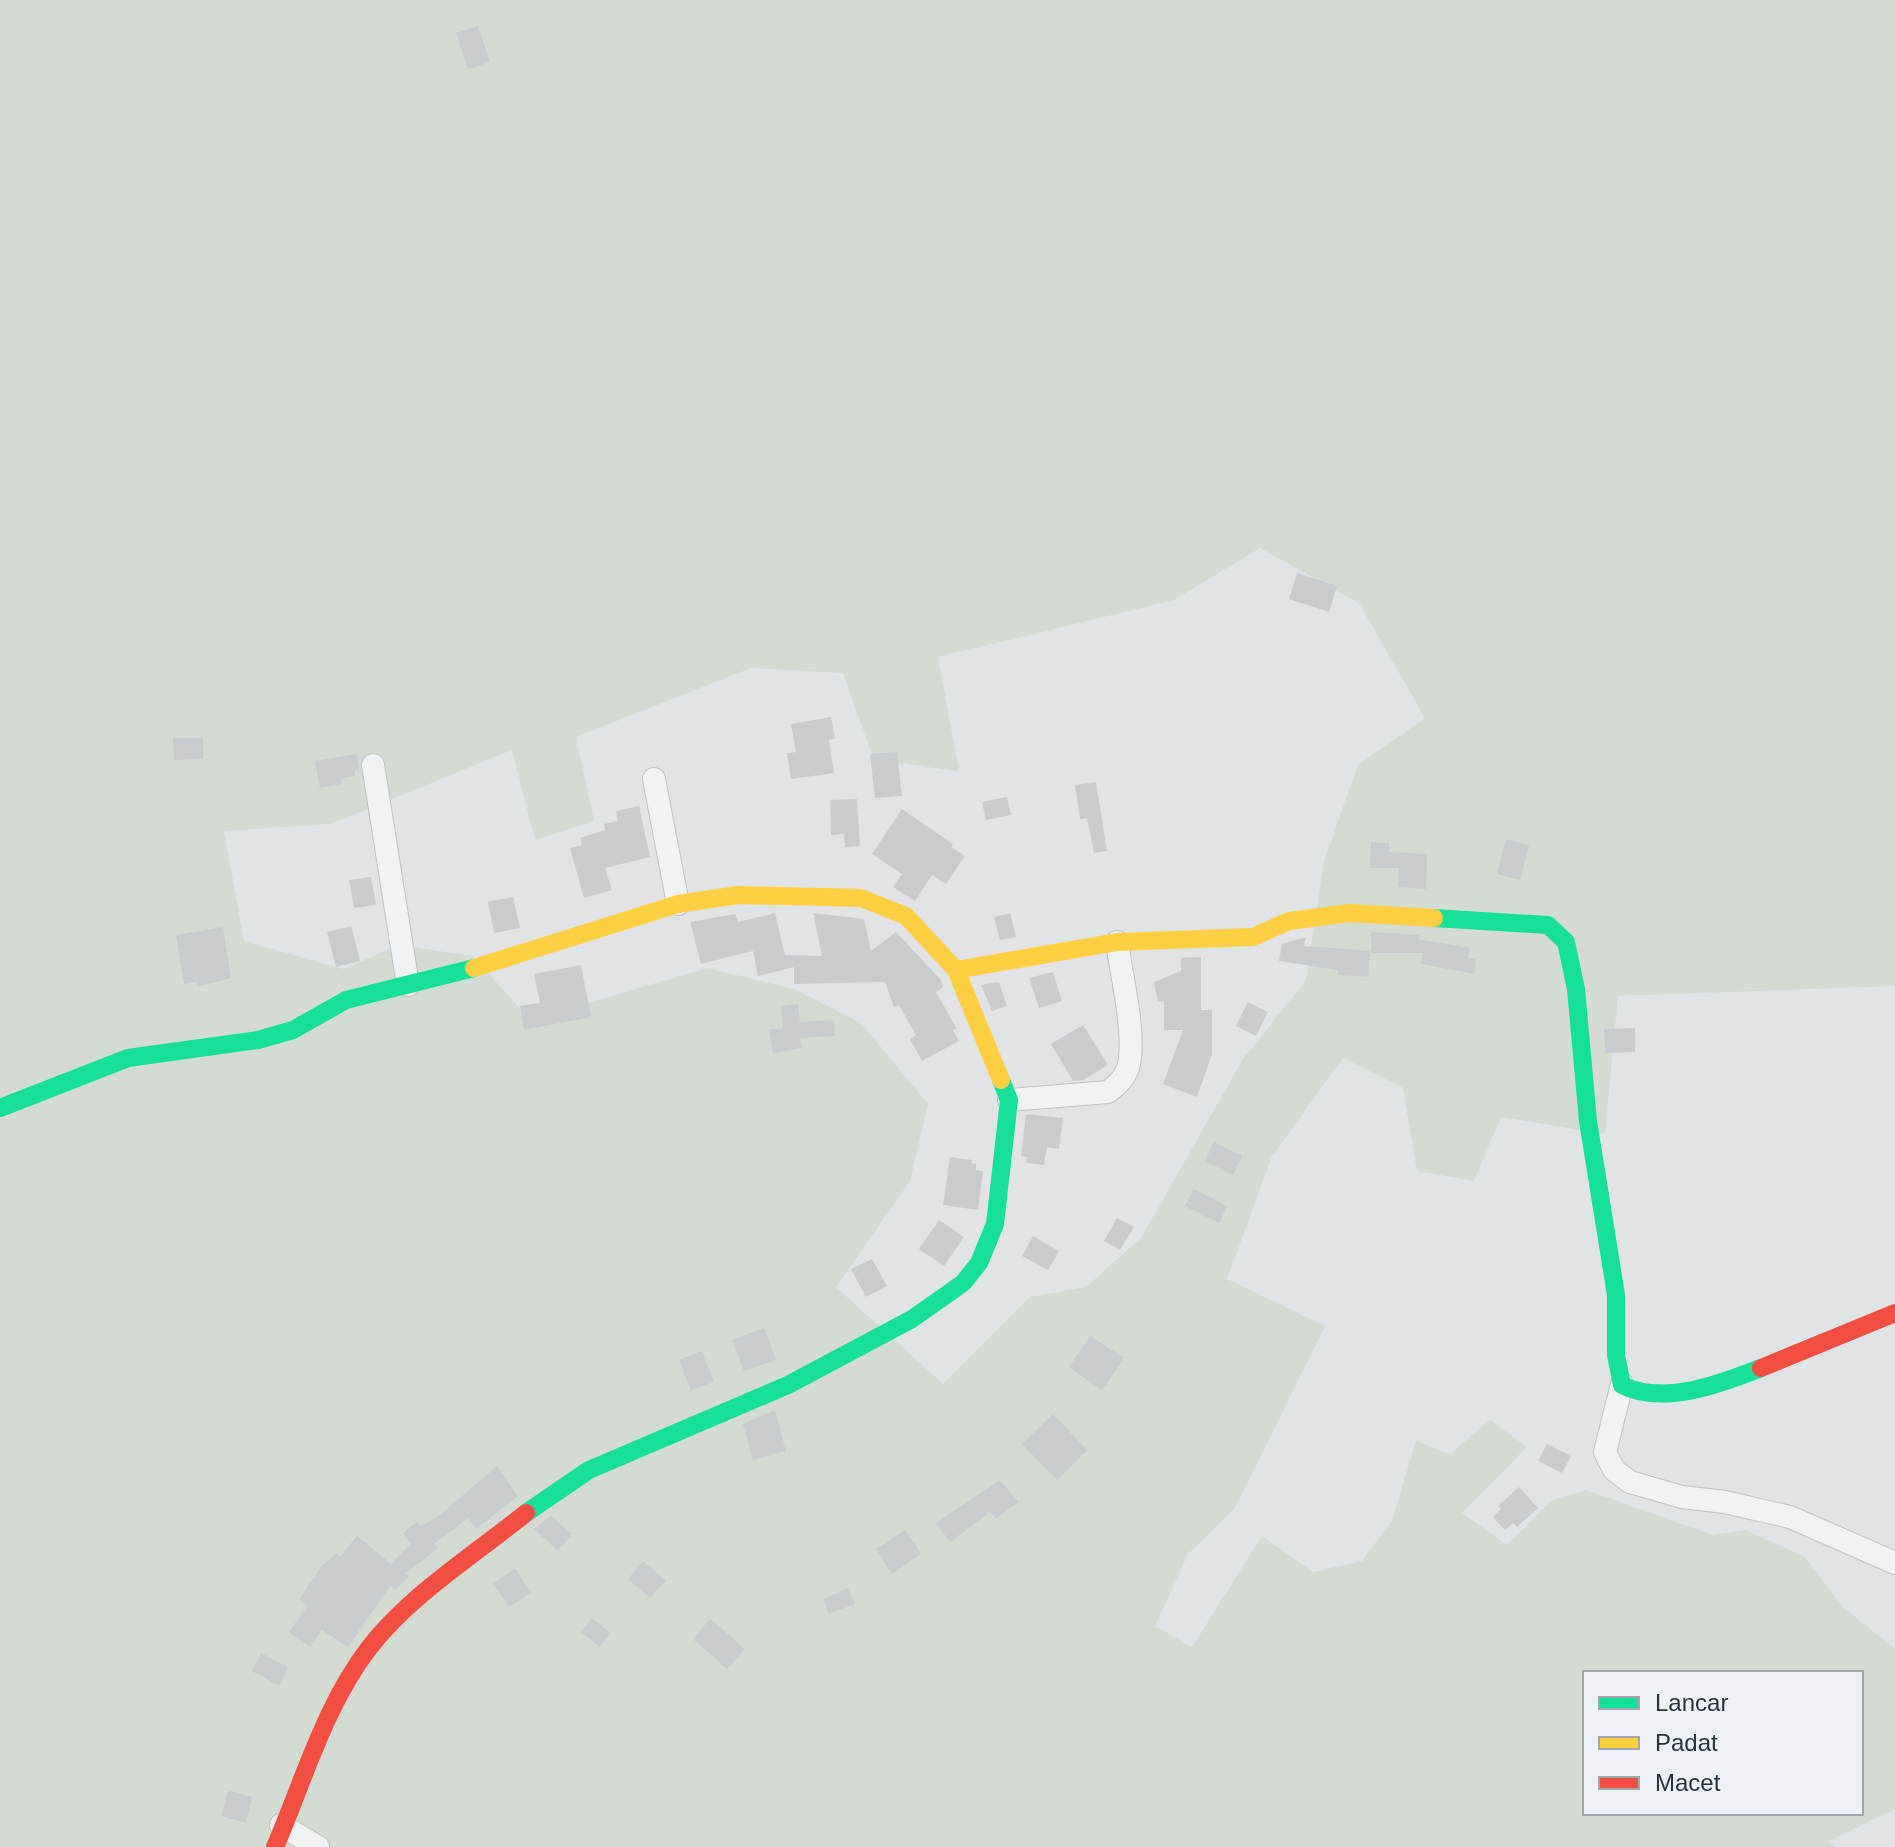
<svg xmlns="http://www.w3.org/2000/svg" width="1895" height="1847" font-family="Helvetica,sans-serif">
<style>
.green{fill:#d3dbd2;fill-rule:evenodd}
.building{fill:#c9cccf}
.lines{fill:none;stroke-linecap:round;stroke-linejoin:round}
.street-casing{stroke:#bfc2c5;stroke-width:24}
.street{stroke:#f1f2f3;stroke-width:22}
.fast{stroke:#16e098;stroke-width:18}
.slow{stroke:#ffcf43;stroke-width:18}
.jam{stroke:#f24e42;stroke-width:18}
</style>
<rect width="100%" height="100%" fill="#e1e4e7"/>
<path class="green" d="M0,0H1895V986L1618,996L1605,1134L1501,1117L1474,1181L1417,1171L1403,1088L1343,1058L1272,1156L1227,1279L1325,1326L1235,1508L1188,1554L1155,1626L1192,1647L1262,1536L1313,1572L1362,1561L1392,1520L1416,1441L1450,1454L1490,1420L1527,1447L1462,1513L1507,1545L1551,1501L1586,1490L1713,1535L1745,1530L1805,1557L1843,1607L1895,1649V1809L1829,1841L1835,1847H0ZM1260,548L1359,603L1425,718L1358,765L1324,861L1306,980L1243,1059L1141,1238L1086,1287L1030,1297L943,1384L836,1287L910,1181L928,1104L861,1023L794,989L707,968L530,1020L473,956L398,945L344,969L244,941L224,831L331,824L512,750L535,840L594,821L576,737L751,668L843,673L874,760L959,771L938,657L1174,600ZM1585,1673H1861V1813H1585Z"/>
<g class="building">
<polygon points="478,26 490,62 468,69 456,33"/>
<polygon points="1297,573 1337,586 1329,612 1289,599"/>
<polygon points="831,717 835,739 829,740 834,773 791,779 787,753 796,752 791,724"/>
<polygon points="173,738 203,738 203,759 174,760"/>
<polygon points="897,752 902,796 875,798 870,754"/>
<polygon points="357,754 359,769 355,770 355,776 341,778 342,784 320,788 315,761"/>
<polygon points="1096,782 1107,851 1094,853 1087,818 1080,819 1075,785"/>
<polygon points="1007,797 1011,815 986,820 982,802"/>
<polygon points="857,799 860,846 845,847 844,834 831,835 830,800"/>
<polygon points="639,806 650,857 605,868 612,890 584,898 570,848 582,845 580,838 605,830 604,824 618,821 616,811"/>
<polygon points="902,809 953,844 951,847 965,856 946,884 932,875 915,901 893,887 902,874 872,854"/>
<polygon points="1506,839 1529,845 1520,880 1497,874"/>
<polygon points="1371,842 1389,843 1389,852 1427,854 1426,889 1398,887 1399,868 1370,868"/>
<polygon points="371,877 376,905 354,908 349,880"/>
<polygon points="513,897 520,928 494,933 488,902"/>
<polygon points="775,913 785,955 822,956 813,913 864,919 871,951 896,932 941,980 943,987 936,992 957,1029 953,1030 959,1041 922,1061 910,1039 916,1035 899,1005 894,1007 885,982 794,984 794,967 758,976 753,951 701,964 690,922 735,914 738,922"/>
<polygon points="1010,913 1016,937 1000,940 994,917"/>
<polygon points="351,926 360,961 336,967 327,932"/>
<polygon points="223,927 231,978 197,987 197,982 184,984 176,935"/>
<polygon points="1371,932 1419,935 1419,939 1470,948 1468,958 1476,959 1474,974 1421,964 1423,953 1371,953"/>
<polygon points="1306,937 1304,946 1370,951 1368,977 1338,975 1338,970 1279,961 1282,944"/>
<polygon points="1201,957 1201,1010 1212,1010 1212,1054 1197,1097 1163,1084 1183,1030 1164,1030 1164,1001 1158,1002 1154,982 1181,971 1181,958"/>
<polygon points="581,965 591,1017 524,1030 520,1006 540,1003 534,974"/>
<polygon points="1053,972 1062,1001 1039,1008 1029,978"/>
<polygon points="999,982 1007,1006 992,1011 981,985"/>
<polygon points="1248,1002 1268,1012 1256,1036 1236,1026"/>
<polygon points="798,1004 800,1022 834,1020 835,1036 800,1038 802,1048 773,1053 769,1030 783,1028 781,1006"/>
<polygon points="1083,1025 1108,1065 1083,1080 1073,1081 1051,1044"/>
<polygon points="1635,1028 1635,1052 1605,1053 1604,1029"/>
<polygon points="1026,1114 1063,1118 1059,1149 1047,1147 1044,1165 1026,1163 1027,1157 1021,1156"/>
<polygon points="1214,1142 1242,1156 1233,1175 1205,1161"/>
<polygon points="950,1157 972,1160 971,1163 976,1164 976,1170 983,1171 978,1210 943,1205"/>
<polygon points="1194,1189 1227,1206 1219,1223 1185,1206"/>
<polygon points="1117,1218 1134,1227 1120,1250 1104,1241"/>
<polygon points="939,1220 964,1237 944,1266 919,1249"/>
<polygon points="1033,1236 1059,1251 1048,1270 1022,1256"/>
<polygon points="872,1259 887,1286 866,1297 851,1269"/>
<polygon points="764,1328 776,1360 744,1371 732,1340"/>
<polygon points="1090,1336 1124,1358 1102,1390 1069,1367"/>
<polygon points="702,1351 714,1382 691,1391 679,1360"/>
<polygon points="775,1410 786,1451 753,1460 743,1424"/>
<polygon points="1053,1414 1087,1450 1057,1480 1022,1444"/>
<polygon points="1547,1444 1571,1456 1562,1473 1538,1461"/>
<polygon points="497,1466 518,1496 476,1529 468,1518 434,1544 438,1548 406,1573 409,1576 395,1590 391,1585 348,1647 322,1630 310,1647 289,1632 307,1606 299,1600 321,1567 336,1553 340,1557 357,1536 391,1564 411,1544 403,1533 417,1522 421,1526 440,1515"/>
<polygon points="1000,1480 1018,1502 996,1519 990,1512 950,1542 936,1523"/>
<polygon points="1519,1487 1538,1508 1517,1527 1513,1523 1505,1530 1493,1517 1501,1509 1498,1506"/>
<polygon points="551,1516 572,1534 558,1551 534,1529"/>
<polygon points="905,1530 921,1554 892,1574 876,1549"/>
<polygon points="643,1561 666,1581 650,1598 628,1579"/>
<polygon points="515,1568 531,1592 510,1607 493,1584"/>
<polygon points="848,1588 855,1604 829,1614 823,1599"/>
<polygon points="592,1618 611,1633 599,1647 581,1632"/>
<polygon points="710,1619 745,1649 727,1669 693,1639"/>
<polygon points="261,1653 288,1667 279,1686 252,1671"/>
<polygon points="228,1790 252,1797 246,1823 221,1816"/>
</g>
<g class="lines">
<defs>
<g id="street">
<polyline points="373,765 408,985"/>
<polyline points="654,779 678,904"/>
<path d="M1009,1100L1108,1092C1117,1085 1124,1079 1128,1068C1137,1037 1121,974 1117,942"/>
<polyline points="1622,1384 1605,1452 1614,1470 1630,1482 1682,1497 1725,1502 1790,1517 1895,1563"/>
<polyline points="281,1825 318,1847"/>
</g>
</defs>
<use href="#street" class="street-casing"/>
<use href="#street" class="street"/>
<g class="fast">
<path d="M1434,918L1548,925L1566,942L1576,989L1588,1121L1616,1295V1355L1622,1385C1663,1406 1720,1384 1761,1368"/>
<polyline points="0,1108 128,1058 258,1040 293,1030 346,1000 474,968"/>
<polyline points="526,1513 589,1470 788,1385 912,1319 963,1283 979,1263 995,1224 1009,1100 1001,1080"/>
</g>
<g class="slow">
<polyline points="474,968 678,904 738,895 861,898 906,916 956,970 1001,1080"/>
<polyline points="956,970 1117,942 1253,937 1289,921 1349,913 1434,918"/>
</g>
<g class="jam">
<polyline points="1761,1368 1895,1313"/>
<path d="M275,1847C303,1782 325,1705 369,1648C410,1595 474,1555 526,1513"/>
</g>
</g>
<rect x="1583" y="1671" width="280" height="144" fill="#eef2f6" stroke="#9fa6ad" stroke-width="2"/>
<rect x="1599" y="1697" width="40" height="12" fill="#16e098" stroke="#9fa6ad" stroke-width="2"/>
<text x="1655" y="1711" font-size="24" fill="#283340">Lancar</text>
<rect x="1599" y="1737" width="40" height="12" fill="#ffcf43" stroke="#9fa6ad" stroke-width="2"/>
<text x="1655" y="1751" font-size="24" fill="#283340">Padat</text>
<rect x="1599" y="1777" width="40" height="12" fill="#f24e42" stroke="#9fa6ad" stroke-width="2"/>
<text x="1655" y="1791" font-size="24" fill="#283340">Macet</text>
</svg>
